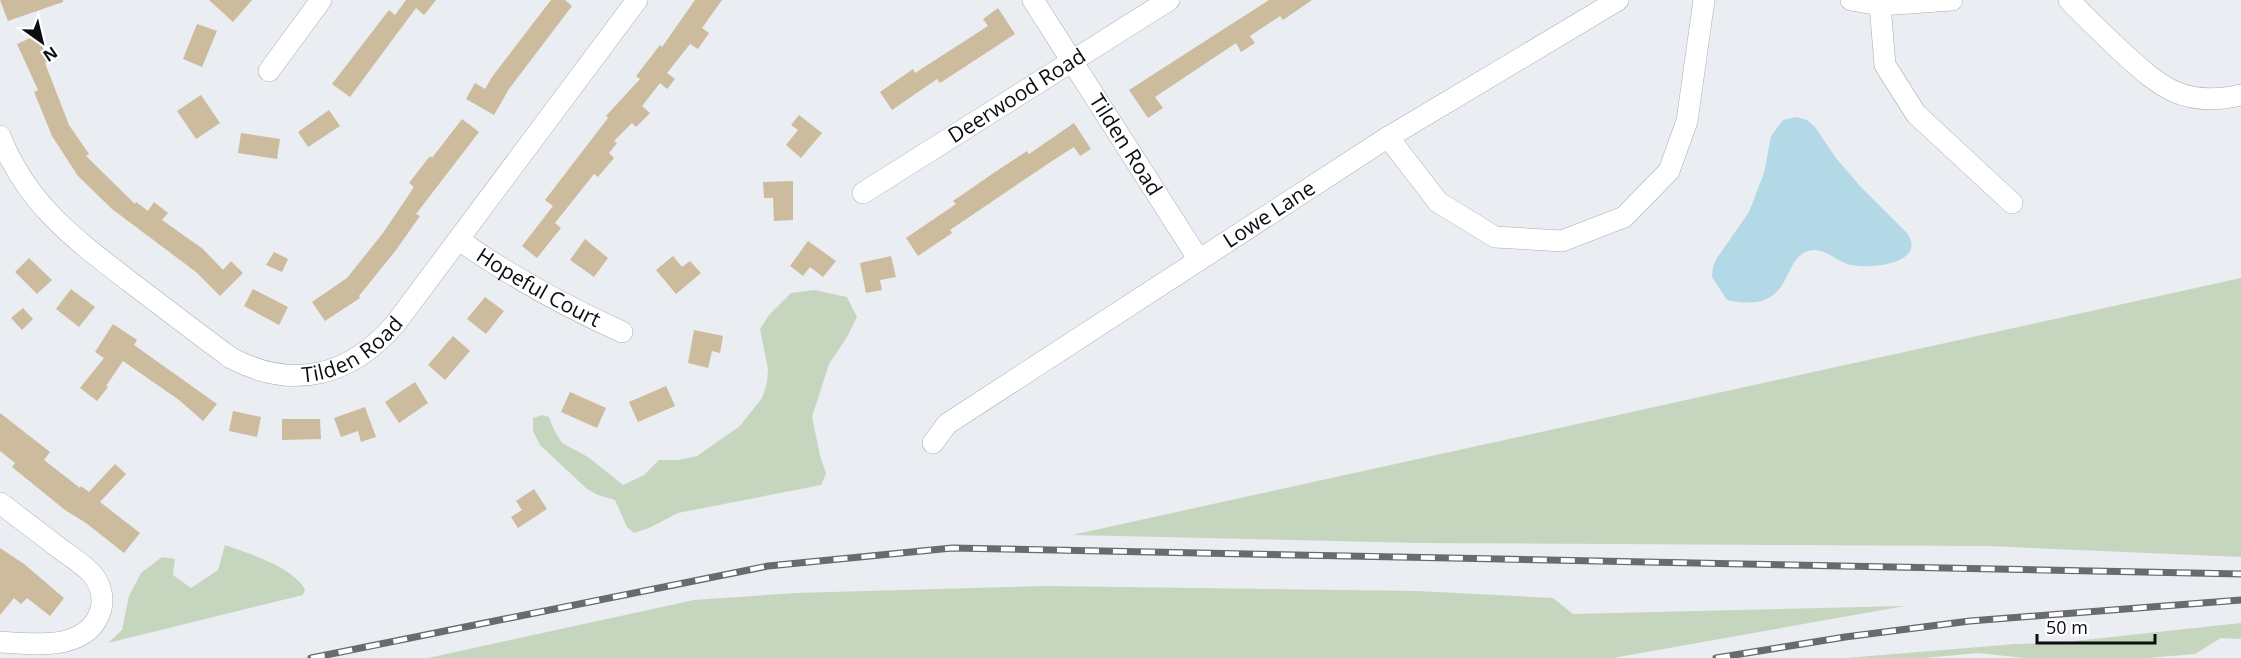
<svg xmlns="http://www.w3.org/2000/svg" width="2241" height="658" font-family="'Open Sans',sans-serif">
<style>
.green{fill:#c6d6be}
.water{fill:#b2d9e5}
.building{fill:#cdbb9e}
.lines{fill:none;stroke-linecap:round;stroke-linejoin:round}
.minor-casing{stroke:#abadb2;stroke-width:22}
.minor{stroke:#fff;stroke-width:21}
.rail-casing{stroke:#686a6d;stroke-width:7}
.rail{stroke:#fff;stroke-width:4.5;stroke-dasharray:14;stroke-linecap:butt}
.labels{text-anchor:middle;stroke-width:6;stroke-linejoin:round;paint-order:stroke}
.street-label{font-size:21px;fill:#0d0e10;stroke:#fff}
</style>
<rect width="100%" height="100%" fill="#eaedf2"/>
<g class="green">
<polygon points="2241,278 2241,557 1989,546 1418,543 1072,535"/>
<polygon points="814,290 847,297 857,317 847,337 829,364 812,417 820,455 826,474 821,485 678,513 649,528 634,533 627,527 615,500 598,495 587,489 540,445 533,431 533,418 543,415 549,417 554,430 562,443 588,457 623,485 644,475 659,460 678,460 697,456 740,426 762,398 767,383 768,369 760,329 769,315 791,293"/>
<path d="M225,545C250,554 291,566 305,589L303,595L108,643L122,630L129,596L141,573L162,557L175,559L173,575L191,588L218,570Z"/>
<polygon points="1046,586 1417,591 1553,598 1573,614 1905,606 1613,658 428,658 694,600 795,593"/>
<polygon points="2241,623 2241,639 2221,638 2195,654 2147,658 2025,658 1978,653 1924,658 1846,658 2015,644 2056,643"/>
</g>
<path class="water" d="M1797,117L1807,120L1815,127L1836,158L1859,185L1907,233C1929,265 1865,270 1847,264C1836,260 1825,249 1813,250C1778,253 1799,316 1727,300L1712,277L1713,267L1717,258L1749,212L1764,173L1771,136L1783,120Z"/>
<g class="building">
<polygon points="0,0 63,0 63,2 8,21"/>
<polygon points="209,0 252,0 233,22"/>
<polygon points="406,0 436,0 424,15 416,8 350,97 332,84 389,10 395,15"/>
<polygon points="551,0 565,0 572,6 509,89 494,115 466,99 475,83 485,89 492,77"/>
<polygon points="695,0 722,0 702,28 709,33 698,49 690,44 667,73 675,79 667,89 660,83 642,106 650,113 636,127 632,123 614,141 617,143 609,153 614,158 598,177 594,174 555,223 561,228 537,258 522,246 553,206 545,200 608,118 606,116 640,79 636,76 660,45 662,47"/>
<polygon points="1269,0 1312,0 1283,20 1280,16 1250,36 1255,43 1241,52 1236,43 1155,97 1163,108 1148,118 1129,90"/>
<polygon points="998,8 1015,34 940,83 937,79 892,110 880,92 913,69 915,73 988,26 983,19"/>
<polygon points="197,24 217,31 202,67 183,59"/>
<polygon points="37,35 49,61 45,63 69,125 89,154 86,156 135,204 136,202 148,211 154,202 168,213 162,220 203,249 223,270 231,261 243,273 220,296 196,272 112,209 78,176 52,136 34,92 38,90 17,44"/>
<polygon points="201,95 220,123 196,139 177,111"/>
<polygon points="329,110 340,126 308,147 298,132"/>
<polygon points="799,115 822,133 801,158 786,145 798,130 791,125"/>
<polygon points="462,119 479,132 416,214 420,216 396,250 359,296 360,298 325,321 312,302 347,278 383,233 414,187 409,183 430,156 432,158"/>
<polygon points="1074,123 1091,149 1080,156 1074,147 1052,161 950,230 952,233 918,256 906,238 956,204 953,201 995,172 1027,151 1029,154"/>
<polygon points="241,133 280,139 277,159 238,153"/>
<polygon points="793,181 793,220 774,221 773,198 764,198 763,182"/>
<polygon points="585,239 608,258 594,277 570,260"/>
<polygon points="808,241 836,261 823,277 810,267 803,276 790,266"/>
<polygon points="274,252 288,259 282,272 266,265"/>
<polygon points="673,256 682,267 690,261 701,273 676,294 656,270"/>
<polygon points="891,256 896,277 880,280 882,290 866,293 860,263"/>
<polygon points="29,258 52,280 37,294 15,272"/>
<polygon points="71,289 95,307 79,327 56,309"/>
<polygon points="253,289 288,307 279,325 244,306"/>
<polygon points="485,297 504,311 486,334 467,319"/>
<polygon points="23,308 33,319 22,330 11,318"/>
<polygon points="113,324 137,340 134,345 217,404 203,421 179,400 123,361 106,386 108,387 97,401 80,388 104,358 95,352"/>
<polygon points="694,330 723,336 720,353 712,351 708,368 688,363"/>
<polygon points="453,336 470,351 445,380 428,365"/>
<polygon points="415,382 428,403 399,423 385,402"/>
<polygon points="666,386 675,406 638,422 629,402"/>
<polygon points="570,392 606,408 597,428 561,412"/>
<polygon points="365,407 376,437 361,442 358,431 341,437 334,418"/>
<polygon points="233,411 261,417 257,437 229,431"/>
<polygon points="0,413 50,452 44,460 80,488 81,486 89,492 115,464 126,474 100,502 140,533 124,553 86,523 65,510 12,467 15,463 0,451"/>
<polygon points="282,419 320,419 321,439 282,440"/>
<polygon points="534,489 547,509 518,528 511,517 522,510 516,501"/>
<polygon points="0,548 24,564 64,598 50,616 27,598 21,604 14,598 0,615"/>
</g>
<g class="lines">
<defs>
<g id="minor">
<path id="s1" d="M1033,0L1199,260"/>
<polyline points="1851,0 1880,5 1952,0"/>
<path d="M2069,0C2086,18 2104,35 2122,52C2161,88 2185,108 2241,95"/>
<polyline points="1880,5 1885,65 1916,114 2012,203"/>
<polyline points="269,71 321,0"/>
<path id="s2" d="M0,136C27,204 73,238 129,281C163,307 197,333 231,358C294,391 351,376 396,323L637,0"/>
<polyline points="1388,137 1438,202 1495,237 1562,241 1624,217 1669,171 1687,121 1704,0"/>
<path id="s3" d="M863,193L1169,0"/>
<path id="s4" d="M459,240C510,276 565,306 622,332"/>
<path id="s5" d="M933,443L947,424L1382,141L1618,0"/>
<path d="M0,503C20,518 40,533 59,548C70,556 83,564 92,574C100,583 104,597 101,609C89,652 34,644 0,642"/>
</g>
</defs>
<use href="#minor" class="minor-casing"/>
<use href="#minor" class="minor"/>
<defs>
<g id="rail">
<polyline points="311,658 768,566 952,548 2241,574"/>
<polyline points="1716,658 1845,637 1970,621 2241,600"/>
</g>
</defs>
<use href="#rail" class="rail-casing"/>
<use href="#rail" class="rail"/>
</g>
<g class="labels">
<g class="street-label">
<text dy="7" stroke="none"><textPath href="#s3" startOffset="182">Deerwood Road</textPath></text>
<text dy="7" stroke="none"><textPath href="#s1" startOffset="172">Tilden Road</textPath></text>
<text dy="7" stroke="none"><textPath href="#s5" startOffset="408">Lowe Lane</textPath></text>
<text dy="7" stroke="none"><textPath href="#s4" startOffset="93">Hopeful Court</textPath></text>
<text dy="7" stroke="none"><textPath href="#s2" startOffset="456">Tilden Road</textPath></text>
</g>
</g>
<g transform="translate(42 42) rotate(146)" stroke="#ffffff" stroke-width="4.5" paint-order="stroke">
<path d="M0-4.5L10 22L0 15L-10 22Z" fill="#0d0e10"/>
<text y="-9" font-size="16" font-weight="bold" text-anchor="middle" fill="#0d0e10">N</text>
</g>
<path d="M2037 634v9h118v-9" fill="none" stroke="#0d0e10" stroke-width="3"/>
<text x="2046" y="634" font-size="18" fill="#0d0e10" stroke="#ffffff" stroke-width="4.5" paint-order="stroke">50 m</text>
</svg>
